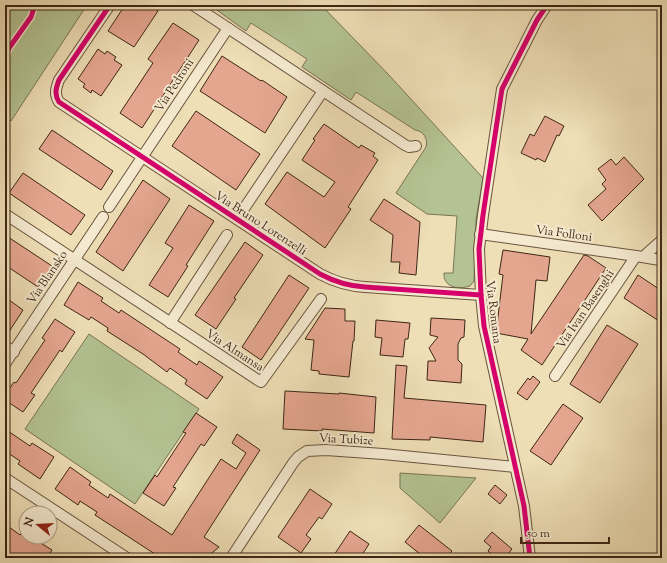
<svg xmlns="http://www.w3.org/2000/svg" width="667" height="563" font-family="'Sorts Mill Goudy',serif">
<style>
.green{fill:#b4c393;stroke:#797454}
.building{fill:#e5a690;stroke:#3e2615}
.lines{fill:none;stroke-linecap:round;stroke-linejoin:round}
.street-casing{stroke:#6a543e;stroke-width:12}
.street{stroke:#f5ead0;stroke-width:10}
.cycleway-casing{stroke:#f5ead0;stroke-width:8}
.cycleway{stroke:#d6006c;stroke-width:5}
.labels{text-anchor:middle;stroke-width:4;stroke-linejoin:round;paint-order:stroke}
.street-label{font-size:12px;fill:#3e2615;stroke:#f5ead0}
</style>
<rect width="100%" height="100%" fill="#efdfb7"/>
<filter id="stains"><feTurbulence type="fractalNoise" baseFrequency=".005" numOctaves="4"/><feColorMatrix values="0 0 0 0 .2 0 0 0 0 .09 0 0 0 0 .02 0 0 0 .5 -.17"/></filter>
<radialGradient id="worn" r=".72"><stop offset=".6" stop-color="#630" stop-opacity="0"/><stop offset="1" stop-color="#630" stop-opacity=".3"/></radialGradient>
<g class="green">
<polygon points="5,5 87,5 11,121 5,117"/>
<path d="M216,5H321L388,74L483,178L476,220L474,281L470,286C458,290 443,287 444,273H453L457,216L427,214L396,193L426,147C428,139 424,131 415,130L356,92L351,100L302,67L307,59L251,23L246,31L214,8Z"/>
<polygon points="89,334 199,409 135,504 25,429"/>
<polygon points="400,473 476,478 440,523 400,488"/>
</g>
<g class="building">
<polygon points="125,5 150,5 158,11 134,47 108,31"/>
<polygon points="173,23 199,40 142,128 120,113 153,63 148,59"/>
<polygon points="98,49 105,54 107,51 116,57 114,60 122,65 101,96 92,90 91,93 83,87 85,84 78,79"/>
<polygon points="222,56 261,81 262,80 287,97 265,133 200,91"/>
<polygon points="196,111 260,154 236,190 172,146"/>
<polygon points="545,116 564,126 559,136 557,135 545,162 537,158 536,160 521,153 530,134 534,136"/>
<polygon points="324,124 359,148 361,145 375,153 373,156 378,160 348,207 351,209 325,248 265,204 287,172 324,197 335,182 302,160 315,140 313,139"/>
<polygon points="52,130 113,171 101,190 39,149"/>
<polygon points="624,157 644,179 602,221 588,205 606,189 602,184 606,180 598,169 611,159 616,165"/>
<polygon points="23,173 85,215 71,235 9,193"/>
<polygon points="143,180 170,199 123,271 96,252"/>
<polygon points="384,199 420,222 416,275 399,273 400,262 391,262 393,235 370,220"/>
<polygon points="189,205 214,221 186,265 188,266 168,297 149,285 173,248 165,243"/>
<polygon points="5,235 52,266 38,287 5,265"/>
<polygon points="245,242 263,255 234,298 236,299 216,329 195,315"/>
<polygon points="503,250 550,257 547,281 536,280 531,334 584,255 588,256 606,268 542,365 521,350 528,339 496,333 503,275 499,274"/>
<polygon points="289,275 309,288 261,360 242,347"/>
<polygon points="638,275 662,291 662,323 624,298"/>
<polygon points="78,282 103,298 101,301 119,313 121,310 180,349 178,352 197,365 199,361 223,377 207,399 185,384 187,380 170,368 167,372 143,354 107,331 108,328 91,317 89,320 64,305"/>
<polygon points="5,297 23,310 5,338"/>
<polygon points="325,308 345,309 345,321 355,321 354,341 353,341 349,377 319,374 319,371 311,370 314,340 305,339"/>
<polygon points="431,318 465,320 464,337 461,338 458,344 458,360 462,364 461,383 427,380 428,361 436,361 429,348 438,337 430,335"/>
<polygon points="55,319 75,332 62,352 60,350 31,393 35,395 23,412 5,400 5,395 14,382 16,383 45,340 42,338"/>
<polygon points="376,320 410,323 408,339 405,339 403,357 380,355 382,338 375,337"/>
<polygon points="607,325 638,344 600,403 570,384"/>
<polygon points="396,365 407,366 404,398 486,405 483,442 430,437 430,440 392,439"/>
<polygon points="533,376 540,382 527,400 517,393 528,378 530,380"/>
<polygon points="285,391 339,394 339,393 376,397 374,433 322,429 322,431 283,429"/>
<polygon points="563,404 583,418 551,465 530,451"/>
<polygon points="196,413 217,427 204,446 201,444 173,487 176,488 164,506 143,493 155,475 157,477 186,433 183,432"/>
<polygon points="5,429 30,446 32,443 54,457 40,479 18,464 20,461 5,451"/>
<polygon points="237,434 260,450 204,537 219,547 206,558 161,558 95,515 97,512 80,501 78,505 55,489 70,467 91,482 89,485 108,498 110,494 172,535 221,459 236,469 246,453 232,443"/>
<polygon points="495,485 507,495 500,504 488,494"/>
<polygon points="310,489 332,504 322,519 319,517 306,535 311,539 301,553 278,537"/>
<polygon points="5,524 20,535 22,532 26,534 26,537 31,537 52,550 47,558 5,558"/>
<polygon points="419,525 452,551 446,558 425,558 405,542"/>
<polygon points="350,531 369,544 360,558 332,558"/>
<polygon points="492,532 512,549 505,558 496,558 488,551 491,547 484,541"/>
</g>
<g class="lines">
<defs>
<g id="street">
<path d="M110,5L59,80C56,88 54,94 59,102L320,274C335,282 348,286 365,287L481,295"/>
<polyline points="193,5 405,145 409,147 416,146"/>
<polyline points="109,207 228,28"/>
<polyline points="5,214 261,382 321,299"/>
<polyline points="237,219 323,91"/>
<polyline points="480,234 636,256 660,260 662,261"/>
<polyline points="643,257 662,240"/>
<polyline points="170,323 227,235"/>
<polyline points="5,346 14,352"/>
<polyline points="5,364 103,217"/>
<polyline points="555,376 636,256"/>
<polyline points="5,478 127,558"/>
<polyline points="231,558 293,463 298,457 307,451 326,450 383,454 515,467"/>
<polyline points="530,558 524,506 484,326 481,295 479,249 483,215 502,89 537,20 547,5"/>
</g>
</defs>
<use href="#street" class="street-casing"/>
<use href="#street" class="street"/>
<defs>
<g id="cycleway">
<path d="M110,5L59,80C56,88 54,94 59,102L320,274C335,282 348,286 365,287L481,295"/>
<polyline points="5,58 9,48 31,17 35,5"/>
<polyline points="530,558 524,506 484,326 481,295 479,249 483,215 502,89 537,20 547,5"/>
</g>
</defs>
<use href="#cycleway" class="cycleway-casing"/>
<use href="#cycleway" class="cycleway"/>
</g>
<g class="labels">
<g class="street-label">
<text transform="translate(174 85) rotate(-57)" y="4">Via Pedroni</text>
<text transform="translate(261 223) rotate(33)" y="4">Via Bruno Lorenzelli</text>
<text transform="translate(564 233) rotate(8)" y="4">Via Folloni</text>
<text transform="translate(47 277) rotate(-56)" y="4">Via Blansko</text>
<text transform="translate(585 309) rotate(-56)" y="4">Via Ivan Basenghi</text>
<text transform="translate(494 312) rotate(83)" y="4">Via Romana</text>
<text transform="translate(235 350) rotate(33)" y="4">Via Almansa</text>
<text transform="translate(346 439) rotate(3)" y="4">Via Tubize</text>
</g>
</g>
<rect width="667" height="563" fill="none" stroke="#efdfb7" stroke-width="20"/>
<rect x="6" y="6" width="655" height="551" fill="none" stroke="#3e2615" stroke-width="2"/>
<rect x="10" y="10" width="647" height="543" fill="none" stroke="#3e2615"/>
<g transform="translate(38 525) rotate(288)"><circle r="19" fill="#f5ead0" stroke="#ac9c85"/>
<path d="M0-3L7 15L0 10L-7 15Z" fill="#8f2418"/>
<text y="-6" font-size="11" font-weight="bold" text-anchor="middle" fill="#3e2615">N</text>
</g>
<path d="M521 537v6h88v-6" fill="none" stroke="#3e2615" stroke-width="2"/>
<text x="527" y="537" font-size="12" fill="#3e2615" stroke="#f5ead0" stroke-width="3" paint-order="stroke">50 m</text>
<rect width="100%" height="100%" filter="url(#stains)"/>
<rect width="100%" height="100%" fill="url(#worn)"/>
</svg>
